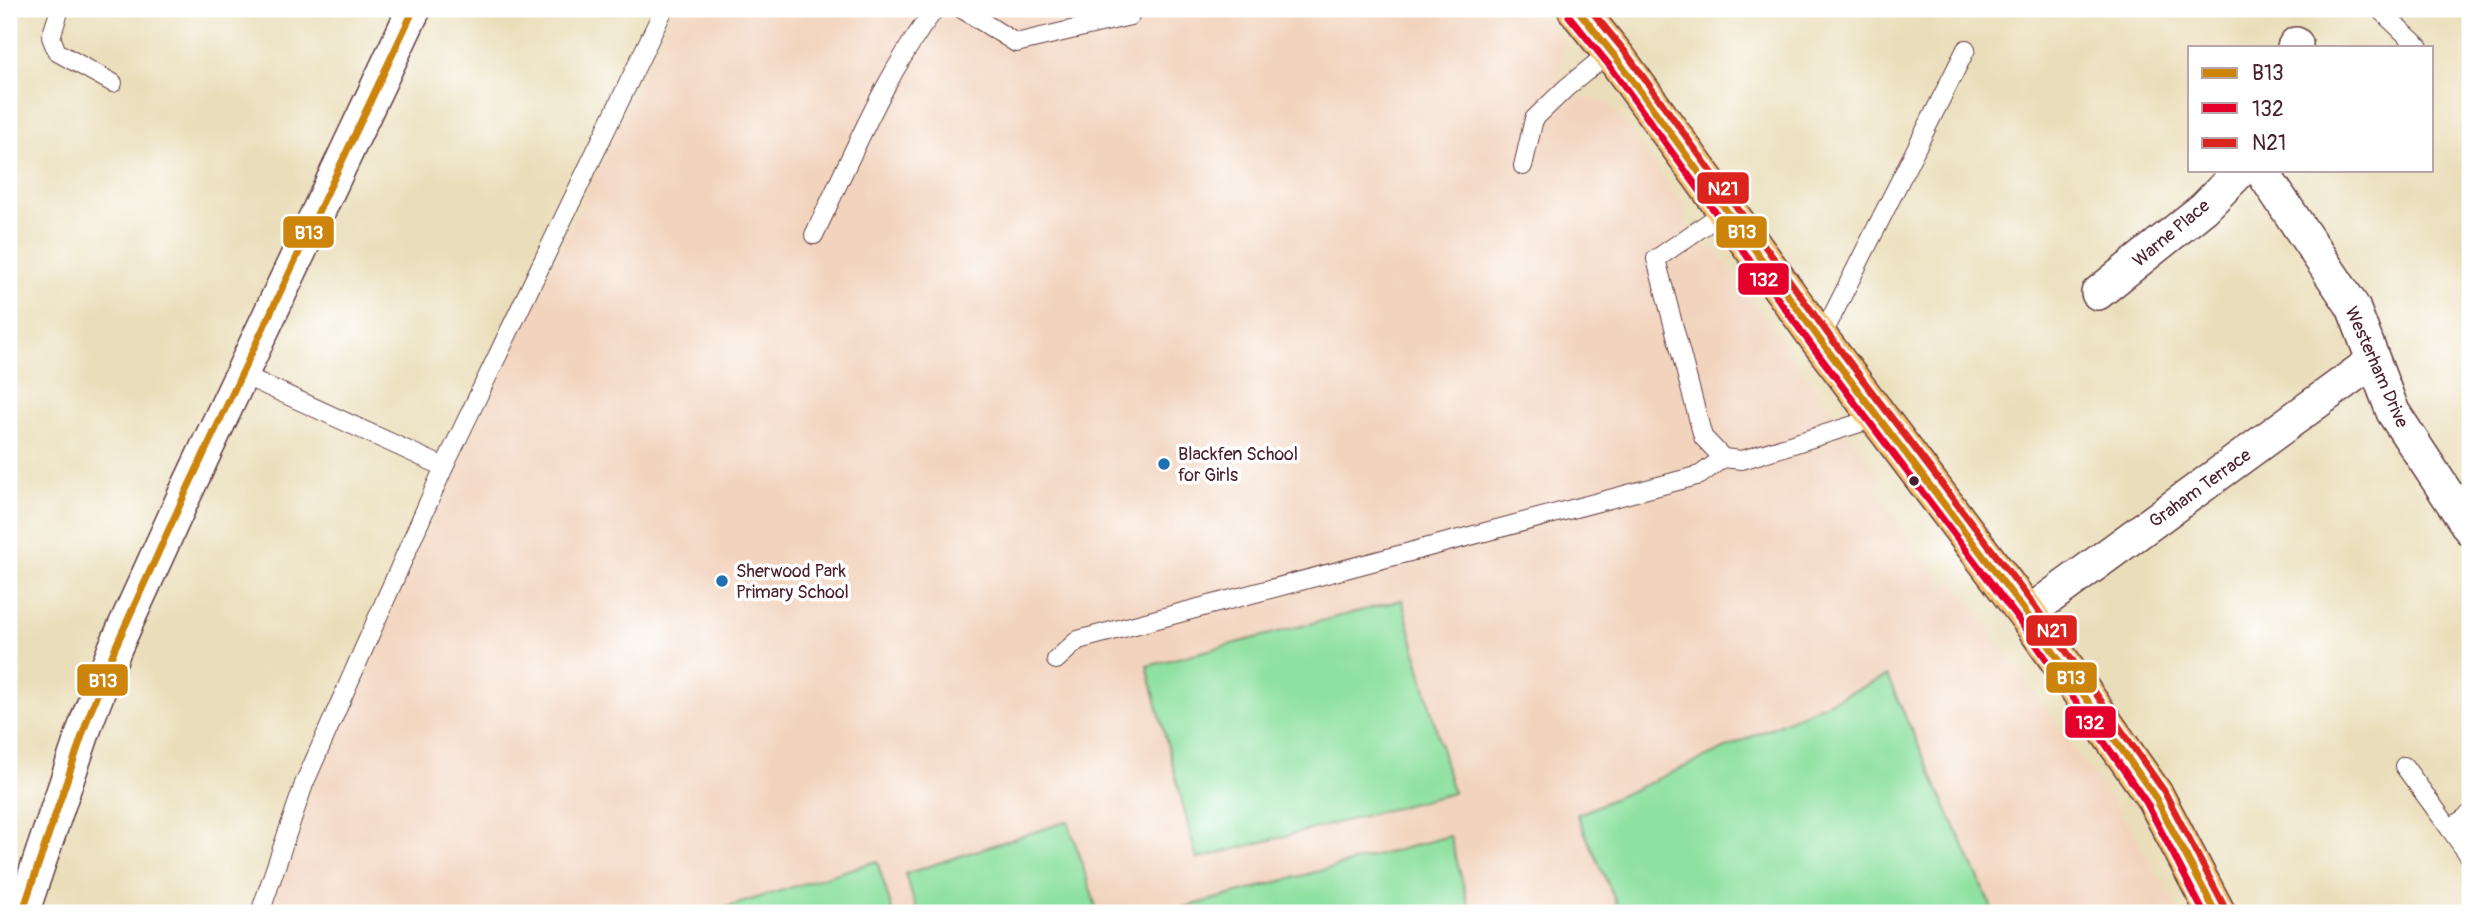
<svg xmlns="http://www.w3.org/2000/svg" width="2479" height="922" font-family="Pangolin,sans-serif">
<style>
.built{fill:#f2d4be}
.green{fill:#8fe1a1;stroke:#6c8066;stroke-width:2}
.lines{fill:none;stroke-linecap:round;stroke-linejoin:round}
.lane-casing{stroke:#623c40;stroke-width:20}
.street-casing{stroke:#623c40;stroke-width:36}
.primary-casing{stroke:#623c40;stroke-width:41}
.lane{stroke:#fff;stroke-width:18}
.street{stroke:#fff;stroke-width:33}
.primary{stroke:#f6c06b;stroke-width:38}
.bus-1-casing{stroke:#fff;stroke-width:12}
.bus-2-casing{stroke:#fff;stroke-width:12}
.bus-3-casing{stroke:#fff;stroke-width:12}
.bus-1{stroke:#cc840b;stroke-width:7}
.bus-2{stroke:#e4002b;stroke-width:7}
.bus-3{stroke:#dc241f;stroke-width:7}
.poi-dot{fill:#1f6fb2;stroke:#fff;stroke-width:2.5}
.bus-dot{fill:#4a1f2b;stroke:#fff;stroke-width:2.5}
.labels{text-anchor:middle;stroke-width:7;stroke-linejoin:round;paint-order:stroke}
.street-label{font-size:18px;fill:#4a1f2b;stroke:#fff}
.poi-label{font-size:18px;fill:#4a1f2b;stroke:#fff;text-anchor:start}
.line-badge{stroke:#fff;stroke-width:2.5}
.badge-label{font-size:19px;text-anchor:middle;font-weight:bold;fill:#fff}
</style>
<rect width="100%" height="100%" fill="#fff"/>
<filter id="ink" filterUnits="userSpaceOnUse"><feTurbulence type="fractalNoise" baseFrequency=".0143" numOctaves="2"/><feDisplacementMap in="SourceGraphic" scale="14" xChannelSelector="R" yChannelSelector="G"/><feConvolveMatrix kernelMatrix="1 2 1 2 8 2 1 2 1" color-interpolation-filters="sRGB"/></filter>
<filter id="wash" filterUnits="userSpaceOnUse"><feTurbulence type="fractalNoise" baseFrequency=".00686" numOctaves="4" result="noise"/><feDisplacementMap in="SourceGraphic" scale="28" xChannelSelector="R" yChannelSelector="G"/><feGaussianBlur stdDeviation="1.57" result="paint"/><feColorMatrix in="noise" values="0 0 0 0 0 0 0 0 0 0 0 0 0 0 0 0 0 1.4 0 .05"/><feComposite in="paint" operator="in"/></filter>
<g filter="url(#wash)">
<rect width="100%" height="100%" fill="#eadeba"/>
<polygon class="built" points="674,9 1535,9 1565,40 1559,80 1572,95 1609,102 1685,207 1685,227 1691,236 1696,243 1715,249 1882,481 1873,488 1944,586 1953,580 2133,830 2180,913 269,913 313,784 440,503"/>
<g class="green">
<polygon points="1402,600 1453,793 1197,859 1147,666"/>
<polygon points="1887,676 1994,913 1621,913 1577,815"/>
<polygon points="1068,821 1098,913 918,913 905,874"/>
<polygon points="1450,836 1471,913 1163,913"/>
<polygon points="877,861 893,913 708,913"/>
</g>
</g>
<g filter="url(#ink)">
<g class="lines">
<defs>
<g id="lane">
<polyline points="60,9 51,37 57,52 113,83"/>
<polyline points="962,9 1016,43 1130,16"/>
<polyline points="2379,9 2419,47"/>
<polyline points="1523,166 1534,119 1566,88 1611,51"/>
<path d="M814,235C851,159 883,77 935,9"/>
<polyline points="1820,340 1966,49"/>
<polyline points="241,374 444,467"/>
<polyline points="1723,458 1703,437 1656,259 1727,210"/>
<polyline points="1056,660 1078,640 1700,475 1723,458 1742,460 1879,417"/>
<polyline points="2404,766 2450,829"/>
<polyline points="2470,814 2450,829 2470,857"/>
<polyline points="260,913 304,784 444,467 664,9"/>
</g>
<g id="street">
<polyline points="2294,47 2296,44"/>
<polyline points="2261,170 2353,307 2393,412 2470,529"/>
<polyline points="2098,293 2204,208 2241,170"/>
<polyline points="2027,614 2373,361"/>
<polyline points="22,913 88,718 115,648 184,496 414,9"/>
</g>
<polyline id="primary" points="1577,9 1617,59 1820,340 2027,614 2155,797 2216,913"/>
</defs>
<use href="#lane" class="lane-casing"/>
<use href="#street" class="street-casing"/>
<use href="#primary" class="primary-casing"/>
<use href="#lane" class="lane"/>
<use href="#street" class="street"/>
<use href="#primary" class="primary"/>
<defs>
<g id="bus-1">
<polyline points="1577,9 1617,59 1820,340 2027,614 2155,797 2216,913"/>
<polyline points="22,913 88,718 115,648 184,496 414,9"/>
</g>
<polyline id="bus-2" points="1569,16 1609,65 1812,346 2019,620 2146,802 2204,913"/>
<polyline id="bus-3" points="1590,9 1626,53 1828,334 2036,608 2164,791 2225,908"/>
</defs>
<use href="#bus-1" class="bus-1-casing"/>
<use href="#bus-2" class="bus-2-casing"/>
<use href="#bus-3" class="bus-3-casing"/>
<use href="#bus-1" class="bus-1"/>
<use href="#bus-2" class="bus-2"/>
<use href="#bus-3" class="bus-3"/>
</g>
</g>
<g class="poi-dot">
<circle cx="1164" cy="464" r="7"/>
<circle cx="722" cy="581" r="7"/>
</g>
<circle class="bus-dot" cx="1914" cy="481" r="6"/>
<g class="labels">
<g class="street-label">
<text transform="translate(2171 233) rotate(-40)" y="6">Warne Place</text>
<text transform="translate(2377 367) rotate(66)" y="6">Westerham Drive</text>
<text transform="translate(2200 488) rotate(-36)" y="6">Graham Terrace</text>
</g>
<g class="poi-label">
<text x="1178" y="460">Blackfen School<tspan x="1178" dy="21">for Girls</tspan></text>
<text x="736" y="577">Sherwood Park<tspan x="736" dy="21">Primary School</tspan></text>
</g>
</g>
<g class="line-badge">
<rect x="1696" y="171" width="54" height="34" rx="7" fill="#dc241f"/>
<rect x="1715" y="215" width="53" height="34" rx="7" fill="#cc840b"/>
<rect x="282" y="215" width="53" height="34" rx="7" fill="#cc840b"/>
<rect x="1737" y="262" width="53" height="34" rx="7" fill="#e4002b"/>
<rect x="2025" y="614" width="53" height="33" rx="7" fill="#dc241f"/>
<rect x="2045" y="661" width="53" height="33" rx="7" fill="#cc840b"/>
<rect x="76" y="663" width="53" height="34" rx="7" fill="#cc840b"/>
<rect x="2064" y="705" width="53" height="34" rx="7" fill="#e4002b"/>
</g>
<g class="badge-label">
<text x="1723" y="195">N21</text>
<text x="1742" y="238">B13</text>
<text x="309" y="239">B13</text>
<text x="1764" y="286">132</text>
<text x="2052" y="637">N21</text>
<text x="2071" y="684">B13</text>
<text x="103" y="687">B13</text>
<text x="2090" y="729">132</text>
</g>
<rect width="2479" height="922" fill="none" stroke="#fff" stroke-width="35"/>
<rect x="2188" y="46" width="245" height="126" fill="#ffffff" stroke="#b7a5aa" stroke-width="2"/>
<rect x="2202" y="68" width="35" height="10" fill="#cc840b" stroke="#b7a5aa" stroke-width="2"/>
<text x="2252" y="80" font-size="21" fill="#4a1f2b">B13</text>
<rect x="2202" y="103" width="35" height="10" fill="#e4002b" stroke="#b7a5aa" stroke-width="2"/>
<text x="2252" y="116" font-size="21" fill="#4a1f2b">132</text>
<rect x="2202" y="138" width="35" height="10" fill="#dc241f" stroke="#b7a5aa" stroke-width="2"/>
<text x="2252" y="150" font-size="21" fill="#4a1f2b">N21</text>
</svg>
